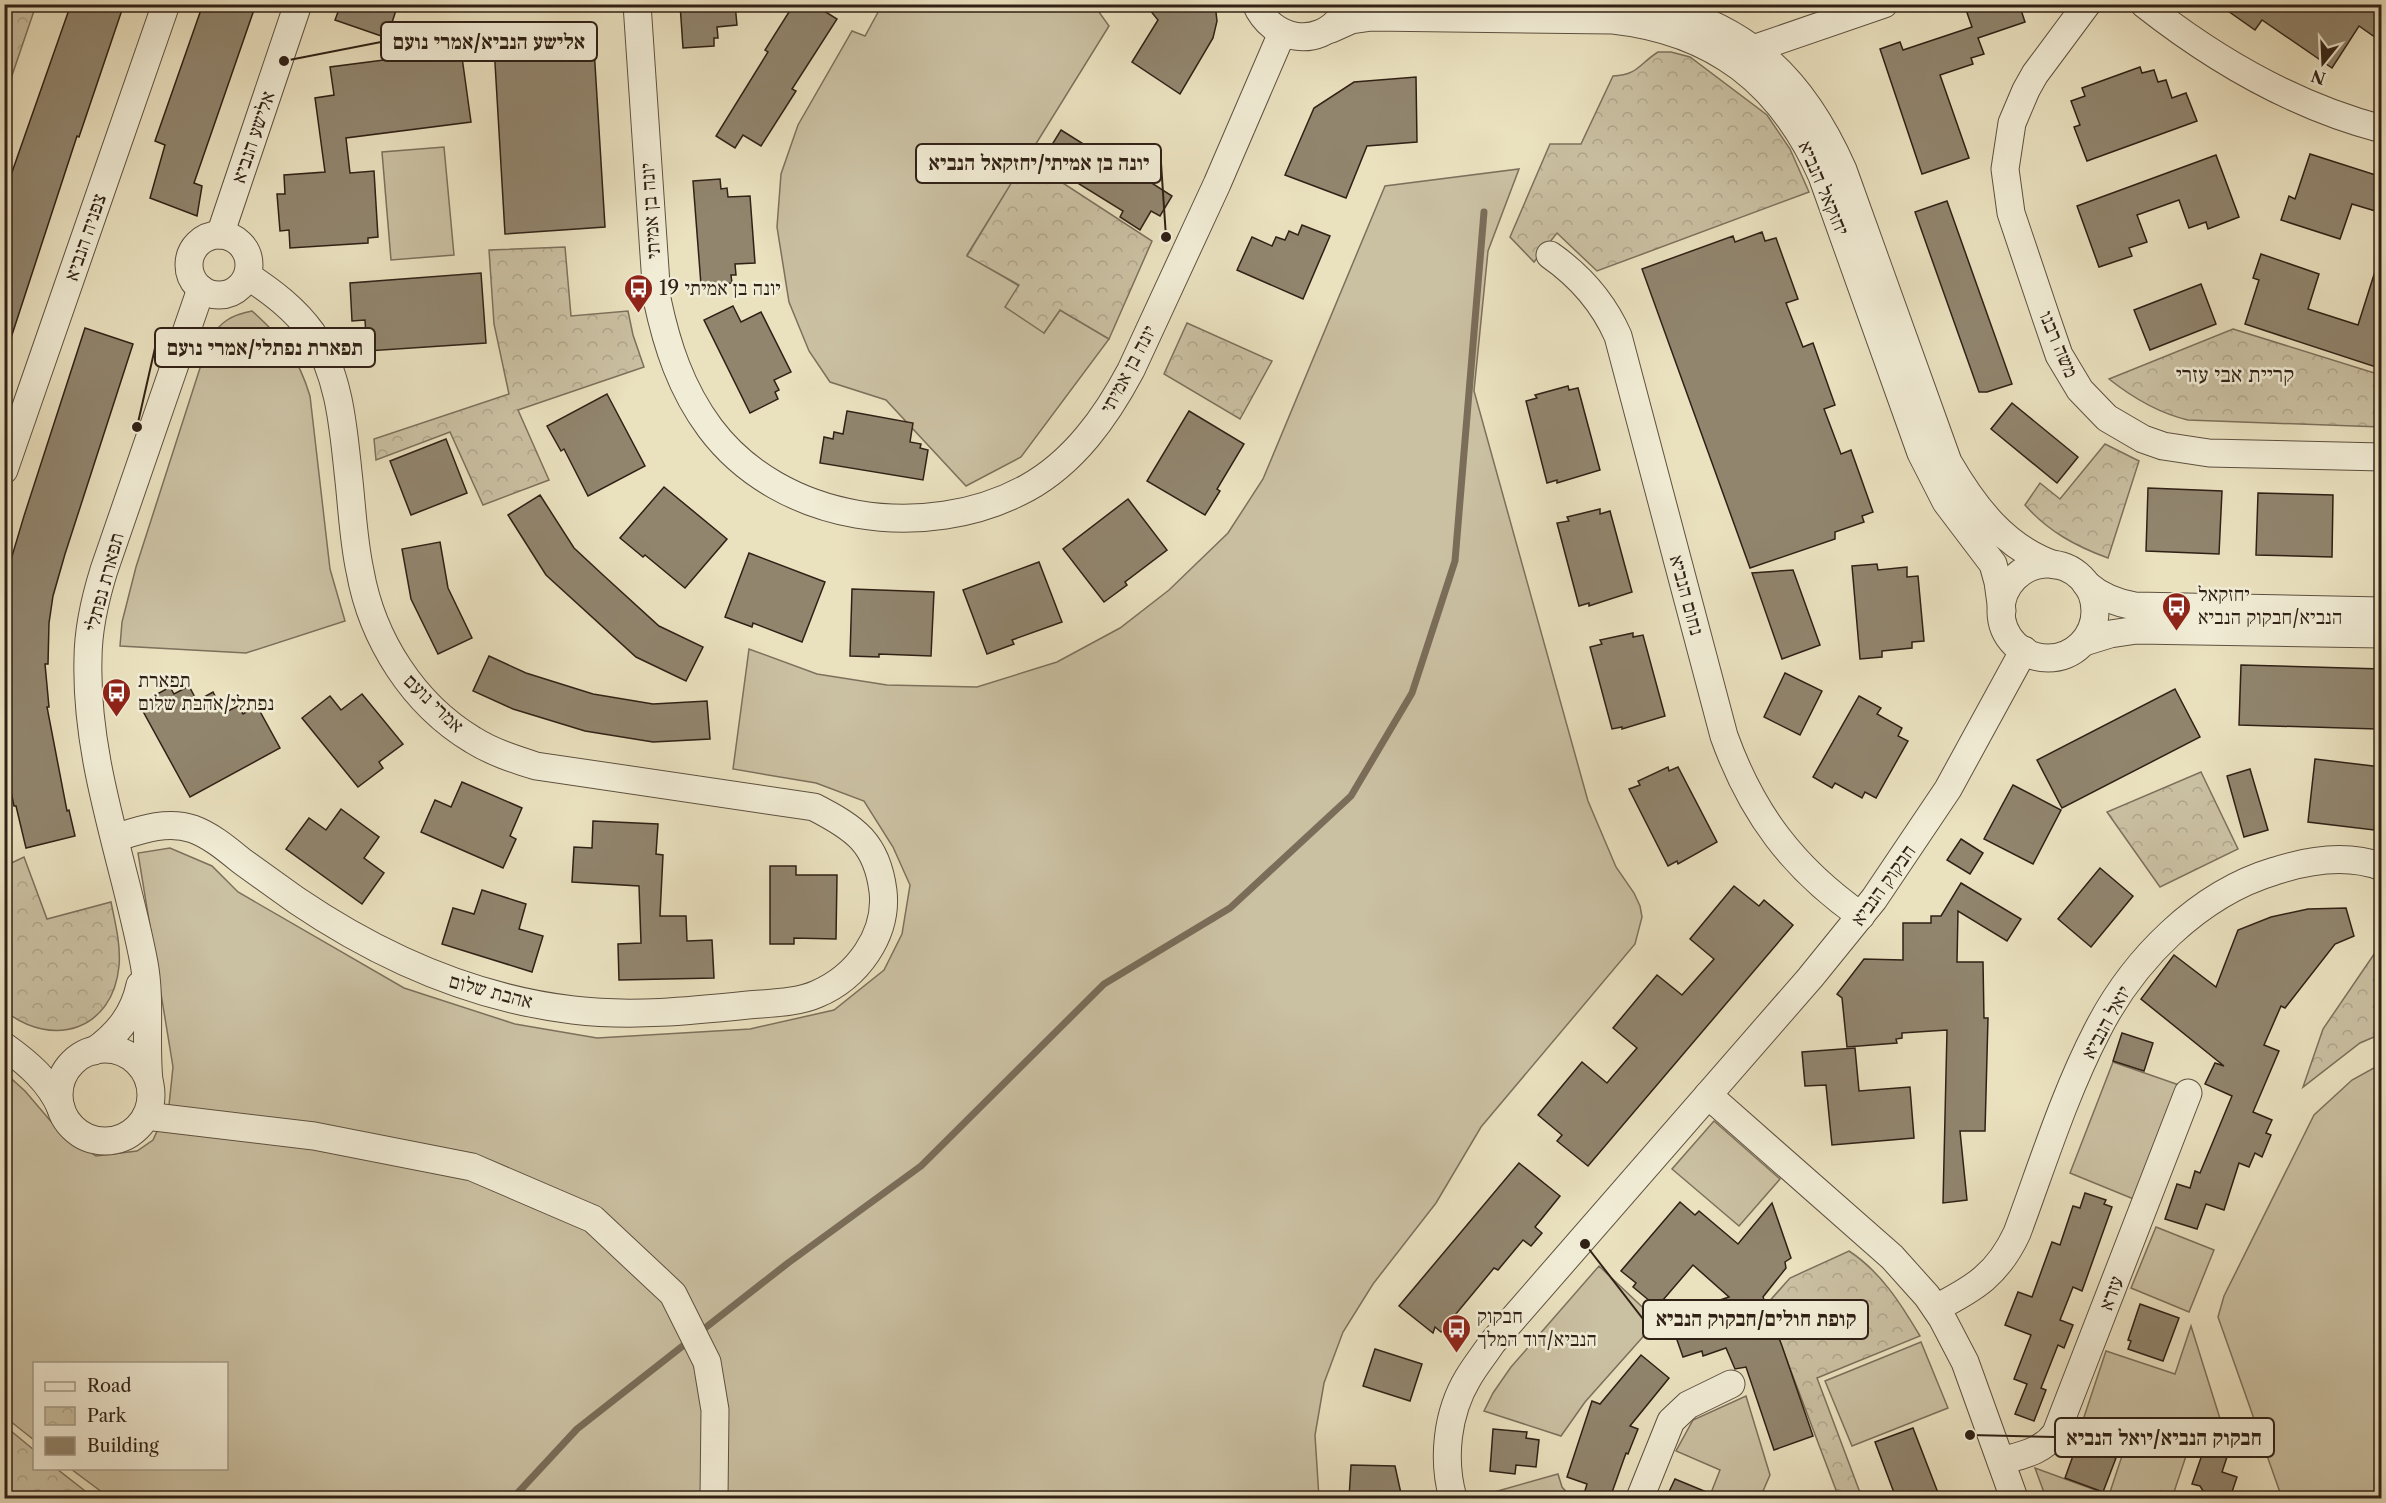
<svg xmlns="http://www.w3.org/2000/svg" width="2386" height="1503" font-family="'Libre Caslon Text','Frank Ruhl Libre',serif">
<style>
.grass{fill:#cac0a2;stroke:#7d705c;stroke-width:1.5}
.park{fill:url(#park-crowns);stroke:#7d705c;stroke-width:1.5}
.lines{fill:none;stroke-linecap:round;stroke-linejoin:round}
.stream{stroke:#7a6d59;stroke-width:7}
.building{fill:#91856e;stroke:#302116;stroke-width:1.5}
.minor-casing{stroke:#5e5140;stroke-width:29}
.minor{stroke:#f1ecd5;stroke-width:27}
.labels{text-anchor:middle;stroke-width:5;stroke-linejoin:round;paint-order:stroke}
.street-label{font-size:20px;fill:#302116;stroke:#f1ecd5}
.poi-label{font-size:20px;fill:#302116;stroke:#f1ecd5;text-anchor:start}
.quarter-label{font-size:22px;fill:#302116;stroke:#f1ecd5}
.leader{fill:none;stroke:#302116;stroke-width:2}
.callout-dot{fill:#302116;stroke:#f1ecd5;stroke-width:2}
.callout{fill:#f1ecd5;stroke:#302116;stroke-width:2}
.callout-label{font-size:21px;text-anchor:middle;font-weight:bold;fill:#302116}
</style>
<defs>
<pattern id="park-crowns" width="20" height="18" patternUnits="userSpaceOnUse" patternTransform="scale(1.5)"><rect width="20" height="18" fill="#cac0a2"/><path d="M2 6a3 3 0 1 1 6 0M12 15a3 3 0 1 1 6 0" fill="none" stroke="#aea58b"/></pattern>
</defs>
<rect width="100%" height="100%" fill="#eae1bf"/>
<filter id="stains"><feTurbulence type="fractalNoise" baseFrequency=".00333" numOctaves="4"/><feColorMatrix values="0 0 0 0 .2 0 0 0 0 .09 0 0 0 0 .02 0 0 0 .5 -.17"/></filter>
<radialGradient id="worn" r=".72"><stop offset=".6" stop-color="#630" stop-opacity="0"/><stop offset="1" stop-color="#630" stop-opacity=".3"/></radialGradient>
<g class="grass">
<polygon points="882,5 1094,5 1109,26 967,255 1019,286 1044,333 1060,310 1109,339 1021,457 966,486 886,400 830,382 809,351 789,302 777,227 781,174 798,125 852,31 865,36"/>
<polygon points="444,147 454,255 391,260 382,152"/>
<polygon points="1519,169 1488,251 1474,391 1588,801 1616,867 1634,893 1640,906 1642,917 1635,944 1481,1127 1436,1203 1373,1284 1343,1332 1324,1383 1315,1435 1319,1498 110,1498 71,1469 226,1468 226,1364 34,1364 34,1440 5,1417 4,1072 25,1091 60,1132 96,1156 137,1151 153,1140 169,1105 173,1067 138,853 170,848 212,866 238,892 404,988 515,1024 597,1038 750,1029 834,1010 884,970 902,934 910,885 893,847 864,801 816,783 733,769 749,649 817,674 887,685 977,687 1057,662 1120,628 1169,590 1228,533 1263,479 1385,186"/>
<path d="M252,311C283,339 298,356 310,396L330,569L345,621L246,653L120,646L122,622L136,567L209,340C220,322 231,315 252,311Z"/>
<polygon points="2113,1062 2179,1085 2136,1200 2070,1173"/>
<polygon points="2381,1064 2381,1498 2282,1498 2218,1317 2224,1296 2314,1115 2352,1080"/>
<polygon points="1714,1121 1780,1179 1739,1226 1672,1169"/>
<polygon points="2156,1227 2214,1250 2189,1312 2131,1288"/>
<polygon points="1599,1266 1657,1321 1585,1402 1561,1436 1484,1411 1493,1393 1511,1367"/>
<polygon points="2191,1326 2222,1425 2194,1432 2173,1495 2161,1491 2158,1498 2046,1498 2035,1468 2109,1495 2127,1441 2082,1423 2106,1351 2175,1374"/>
<polygon points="1921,1342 1948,1408 1852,1446 1825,1381"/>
<polygon points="1746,1396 1770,1475 1760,1498 1709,1498 1720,1470 1676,1451 1693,1420"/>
<polygon points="1558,1474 1562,1487 1572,1498 1481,1498 1480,1496"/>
</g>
<g class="park">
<polygon points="11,5 36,5 5,96 5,15"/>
<path d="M1658,52H1671L1690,57L1767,115L1790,149L1809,192L1597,271L1557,233L1534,262L1510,237L1550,144H1581L1613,76C1638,75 1639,64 1658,52Z"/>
<polygon points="1026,159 1152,241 1109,339 1060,310 1044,333 1005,307 1019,285 967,256"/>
<polygon points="565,247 571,316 628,311 633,335 644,367 518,410 549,480 483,505 450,432 376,460 374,439 509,394 494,324 489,250"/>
<polygon points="1187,323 1272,361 1240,419 1164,374"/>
<path d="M2233,329L2381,375V427L2188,420C2158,413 2133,398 2109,379Z"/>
<path d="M2105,444L2139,461L2108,558C2075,546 2048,531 2025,505L2040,483L2060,499Z"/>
<polygon points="2201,772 2238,849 2160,887 2107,812"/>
<path d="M24,857L47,919L111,902C115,922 121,945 119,966C113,1030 53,1049 5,1011V866Z"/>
<polygon points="2381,944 2381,1034 2360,1043 2303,1087 2323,1029"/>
<path d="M1849,1251C1881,1272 1901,1304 1920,1336L1817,1378L1862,1498H1839L1766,1305L1790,1278Z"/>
<polygon points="5,1426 34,1450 34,1468 57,1469 94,1498 5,1498"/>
</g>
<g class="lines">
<g class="stream">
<polyline points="700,1332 788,1263 921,1166 1104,984 1230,908 1351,796 1412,693 1455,561 1484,212"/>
<polyline points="513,1498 577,1429 689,1341"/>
</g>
</g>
<g class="building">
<polygon points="71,4 124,4 79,137 77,136 8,347 4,346 4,195"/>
<polygon points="203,4 256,4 194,183 202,186 197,216 150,198 165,145 155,141"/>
<polygon points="341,4 398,4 387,38 335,20"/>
<polygon points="680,4 735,4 737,25 717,27 718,38 714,38 714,46 683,48"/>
<polygon points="794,4 813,4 837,19 792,89 796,91 761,146 743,135 735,148 716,136 768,52 765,50"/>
<polygon points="1145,4 1215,4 1217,21 1213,38 1180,94 1132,62 1158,20"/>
<polygon points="1964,4 2019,4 2025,22 1978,38 1984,54 1971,58 1973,64 1940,75 1969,158 1922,174 1880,49 1900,42 1903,50 1972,27"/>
<polygon points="2218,4 2382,4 2382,42 2359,26 2332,68 2262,20 2255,30"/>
<polygon points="593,32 605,227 505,234 494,46"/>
<polygon points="461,50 471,122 346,138 350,173 374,171 378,237 368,238 368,243 290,248 289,230 280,231 277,194 285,194 284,175 325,172 315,98 334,95 330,67"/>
<polygon points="2140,67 2142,73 2154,70 2158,82 2166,80 2172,98 2186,93 2197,121 2087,161 2074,127 2080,125 2071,101 2085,96 2082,88"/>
<polygon points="1416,77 1417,142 1367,146 1346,198 1285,175 1314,108 1354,82"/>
<polygon points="1061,130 1142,181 1144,178 1172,196 1160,216 1151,211 1140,230 1120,217 1123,211 1042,161"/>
<polygon points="2310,154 2382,177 2382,213 2352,204 2340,239 2281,220 2289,196 2295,199"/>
<polygon points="2216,155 2239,217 2208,229 2206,222 2189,228 2179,200 2137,215 2147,242 2129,248 2132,256 2099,267 2077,206"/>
<polygon points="720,179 721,189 727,188 728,197 750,196 755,263 735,264 736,275 731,275 732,283 701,285 693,181"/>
<polygon points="1947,201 2012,384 1987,392 1979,392 1915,212"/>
<polygon points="1302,225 1330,236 1303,299 1237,270 1252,237 1272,246 1276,237 1285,240 1289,231 1298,235"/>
<polygon points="1762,232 1765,241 1776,238 1798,299 1786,303 1803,347 1813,343 1835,405 1824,409 1841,454 1851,450 1873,512 1862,516 1864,522 1835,532 1835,539 1750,568 1642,269 1733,236 1735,242"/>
<polygon points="2261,254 2319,274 2308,309 2358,325 2378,262 2382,262 2382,369 2245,324 2259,280 2253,278"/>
<polygon points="481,273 486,343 367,351 365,320 352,321 350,283"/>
<polygon points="2201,284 2216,324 2150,350 2134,310"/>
<polygon points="733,306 741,322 761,312 791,372 774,380 779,390 775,392 778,399 750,413 704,320"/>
<polygon points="85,328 133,344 65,554 53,596 49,623 48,664 45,664 49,707 47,707 67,811 69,810 75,836 26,848 16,806 14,806 4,758 4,583 24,516"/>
<polygon points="1568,386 1569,390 1578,388 1600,470 1557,483 1557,480 1547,483 1526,401 1537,398 1535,395"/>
<polygon points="607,394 645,466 588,496 564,449 561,451 547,426"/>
<polygon points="2012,403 2078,457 2057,483 1991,429"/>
<polygon points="847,411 913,423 910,442 921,444 920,448 928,450 923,480 820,463 824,437 833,439 834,432 843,434"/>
<polygon points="1189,411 1244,444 1217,489 1220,491 1205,515 1147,481"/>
<polygon points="446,439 467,493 411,515 390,461"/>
<polygon points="664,487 727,539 685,588 645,555 643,557 620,538"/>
<polygon points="2148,488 2222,491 2219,554 2146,551"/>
<polygon points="2258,493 2333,495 2332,557 2256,555"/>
<polygon points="540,495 574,548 603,575 659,626 703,647 686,681 636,657 546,575 508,515"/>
<polygon points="1128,499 1167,550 1125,582 1127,585 1104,602 1063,549"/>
<polygon points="1600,509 1600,514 1610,511 1632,592 1589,606 1589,603 1579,606 1557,523 1569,521 1567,517"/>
<polygon points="440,542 448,588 472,638 438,654 411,599 402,549"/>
<polygon points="749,553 825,582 802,642 753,623 752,627 725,617"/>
<polygon points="1039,562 1062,622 1012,640 1014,644 987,654 963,590"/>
<polygon points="1877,564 1878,570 1907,567 1907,577 1918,576 1924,641 1912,642 1912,648 1882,651 1882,657 1860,659 1852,566"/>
<polygon points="1793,570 1820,645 1782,659 1752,573"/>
<polygon points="852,589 934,592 931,656 879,654 879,657 850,656"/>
<polygon points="1633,633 1633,637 1643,635 1665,716 1622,729 1622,727 1612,729 1590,647 1602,644 1600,640"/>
<polygon points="489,656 526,673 593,694 653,704 707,701 710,739 653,742 585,731 513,709 473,691"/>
<polygon points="2241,665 2382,669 2382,724 2377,724 2377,729 2239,725"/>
<polygon points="1785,673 1822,691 1800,735 1764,717"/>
<polygon points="189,686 197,701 213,692 224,713 238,706 243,714 257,706 280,748 190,797 139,704 170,687 174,694"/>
<polygon points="2175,689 2200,737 2062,808 2037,760"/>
<polygon points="362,694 403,744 379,762 383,768 358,787 302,718 330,696 341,710"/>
<polygon points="1859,696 1881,708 1877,714 1902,728 1898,736 1908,741 1876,798 1865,792 1862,798 1835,783 1832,788 1813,777"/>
<polygon points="2315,759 2381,767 2374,830 2308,822"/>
<polygon points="1668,767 1669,771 1678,767 1717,842 1678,864 1677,861 1668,866 1629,789 1640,785 1638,781"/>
<polygon points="2250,769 2268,830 2244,837 2227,776"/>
<polygon points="462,782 522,808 510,836 516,839 503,868 421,832 435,800 451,807"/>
<polygon points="2013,785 2061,810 2033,864 1984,839"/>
<polygon points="341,809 379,837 364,858 384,873 362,904 286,849 309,818 326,830"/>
<polygon points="593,821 658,824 656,854 663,855 660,916 686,916 687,941 712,940 714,978 619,980 618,944 641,943 639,886 572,882 574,847 592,848"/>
<polygon points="1961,839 1983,853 1970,874 1947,860"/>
<polygon points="770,866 796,866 796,875 837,875 836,939 794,938 794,944 770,944"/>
<polygon points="2100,868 2133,896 2091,947 2058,919"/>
<polygon points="1961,883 2021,919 2007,941 1958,911 1957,962 1983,962 1984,1018 1988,1018 1985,1131 1960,1131 1967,1200 1943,1203 1947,1030 1902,1033 1902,1038 1896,1039 1897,1043 1847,1047 1842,998 1837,994 1864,959 1903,960 1903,923 1931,923 1931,916 1941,916"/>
<polygon points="1734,886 1759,906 1764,900 1793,925 1588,1166 1557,1141 1562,1135 1538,1115 1582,1062 1607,1083 1612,1077 1637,1048 1613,1028 1657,975 1682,995 1714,959 1690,939"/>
<polygon points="482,890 526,904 519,929 543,936 532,972 442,944 453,908 474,914"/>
<polygon points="2346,908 2354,936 2335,944 2285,1008 2281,1006 2264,1045 2279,1051 2253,1112 2272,1120 2266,1133 2271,1135 2262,1157 2255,1153 2249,1167 2239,1163 2224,1210 2206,1204 2197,1229 2165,1219 2177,1184 2190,1188 2195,1171 2200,1173 2232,1096 2205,1084 2215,1063 2224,1066 2141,999 2174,955 2216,987 2238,930 2271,917 2308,909"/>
<polygon points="2122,1033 2153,1043 2144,1071 2113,1061"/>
<polygon points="1855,1048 1859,1091 1910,1087 1914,1138 1832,1145 1826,1085 1805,1086 1802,1052"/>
<polygon points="1519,1163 1560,1196 1535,1227 1542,1233 1531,1246 1523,1240 1498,1270 1494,1268 1441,1332 1435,1327 1433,1333 1399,1306"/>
<polygon points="2085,1193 2106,1200 2104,1204 2112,1207 2082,1291 2073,1287 2060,1320 2073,1325 2064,1348 2058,1345 2041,1388 2046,1390 2034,1421 2015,1414 2027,1384 2014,1379 2031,1335 2005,1325 2018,1292 2032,1297 2052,1242 2060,1245 2073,1206 2080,1208"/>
<polygon points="1680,1202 1695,1215 1699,1211 1738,1244 1772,1203 1791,1258 1785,1262 1786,1268 1763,1297 1782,1346 1813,1436 1774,1450 1746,1367 1735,1369 1726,1348 1703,1356 1702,1351 1683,1357 1669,1317 1729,1297 1693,1265 1657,1307 1633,1287 1636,1283 1621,1271"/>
<polygon points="2140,1304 2179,1318 2163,1361 2128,1349 2131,1341 2128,1340"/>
<polygon points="1375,1349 1422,1364 1410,1401 1363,1386"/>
<polygon points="1641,1355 1669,1378 1630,1426 1638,1429 1628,1454 1626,1453 1610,1498 1595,1498 1584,1494 1587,1484 1567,1477 1592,1401 1600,1404"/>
<polygon points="1913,1428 1940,1498 1896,1498 1875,1442"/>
<polygon points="1493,1429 1527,1432 1526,1438 1539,1440 1536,1467 1516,1465 1515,1474 1490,1471"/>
<polygon points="2079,1439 2107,1449 2105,1454 2116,1458 2103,1492 2065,1478"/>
<polygon points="2206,1443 2229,1451 2222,1472 2237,1477 2230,1498 2222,1498 2203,1491 2200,1486 2192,1484"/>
<polygon points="1351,1465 1395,1466 1402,1498 1349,1498"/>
<polygon points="1675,1479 1721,1498 1666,1498"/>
</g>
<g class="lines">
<defs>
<g id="minor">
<path d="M637,4L657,299C667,346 681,389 710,428C781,523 926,543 1027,488C1074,462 1106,417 1131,370L1217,184L1282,33"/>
<path d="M1256,4C1272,41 1318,49 1342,16"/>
<path d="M1654,4C1751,29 1803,80 1843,170L1948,462C1974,507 2005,548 2055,565"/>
<polyline points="2087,4 2035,74 2026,90 2012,123 2005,169 2011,213 2046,317 2059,355 2080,390 2107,418 2143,439 2163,446 2209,453 2382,457"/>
<path d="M2144,4C2215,60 2294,106 2382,129"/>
<path d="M1331,29L1351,20L1372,17L1613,20C1714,31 1781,83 1822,176L1921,453L1946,502L1993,564L1998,582L2002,611"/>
<polyline points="1753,49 1884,4"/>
<circle cx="219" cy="265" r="30"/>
<polyline points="220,235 298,4"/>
<path d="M1550,255C1580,276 1603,302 1618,336L1724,736C1752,814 1793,868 1861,916"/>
<polyline points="4,470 166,4"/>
<circle cx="2048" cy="611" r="47"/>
<path d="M2086,584C2101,597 2116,603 2135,606L2382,611"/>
<polyline points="2084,642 2110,634 2137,630 2382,634"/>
<path d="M115,838C140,830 167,820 193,829C212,836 228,850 243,862C261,875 279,888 296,900C380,957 472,998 573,1010C631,1017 690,1011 748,1005C770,1003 797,1003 817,994C857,977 888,935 883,891C877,843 855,828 814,807L536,766C514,759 492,752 473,740C413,704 372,639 360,571C353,539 352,505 348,472C343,424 339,375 312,333C295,309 272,292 248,276"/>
<path d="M4,1046C28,1063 49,1081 61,1108"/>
<circle cx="105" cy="1095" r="46"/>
<path d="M94,1051C118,1034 134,1014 140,985"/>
<path d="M149,1081C145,1042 151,1000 144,963C125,862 85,763 88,659C88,629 95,599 104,570L201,289"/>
<polyline points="1708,1095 1892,1257 1927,1296 1942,1318 1965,1362 2014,1498"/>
<polyline points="146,1116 314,1136 472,1167 593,1219 673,1294 707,1362 715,1410 714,1497"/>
<path d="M1936,1308C1975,1288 1998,1274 2017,1233C2042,1166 2064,1095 2097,1031C2133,960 2198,894 2275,871C2309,860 2348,854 2382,867"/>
<path d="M2001,1461C2022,1455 2042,1452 2056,1433L2188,1093"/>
<path d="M1453,1498C1442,1459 1447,1413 1468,1378C1475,1366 1484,1355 1492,1343L1810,978L1874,899L1948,789L2024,650"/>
<polyline points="1640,1498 1671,1421 1688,1405 1731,1384"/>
</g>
</defs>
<use href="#minor" class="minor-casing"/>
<use href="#minor" class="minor"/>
</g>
<defs>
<symbol id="bus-pin" viewBox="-11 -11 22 30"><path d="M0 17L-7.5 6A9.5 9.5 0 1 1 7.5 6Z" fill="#8f2418" stroke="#f1ecd5"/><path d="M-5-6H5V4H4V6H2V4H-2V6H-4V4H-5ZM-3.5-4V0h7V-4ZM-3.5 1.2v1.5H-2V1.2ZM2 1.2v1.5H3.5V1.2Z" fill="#fff"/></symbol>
</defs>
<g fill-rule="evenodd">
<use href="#bus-pin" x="622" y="272" width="33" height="45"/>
<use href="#bus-pin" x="2160" y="590" width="33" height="45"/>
<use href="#bus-pin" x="100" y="676" width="33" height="45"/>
<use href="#bus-pin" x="1440" y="1312" width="33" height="45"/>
</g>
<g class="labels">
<g class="street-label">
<text transform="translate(253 137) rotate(-71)" y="7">אלישע הנביא</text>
<text transform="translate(1824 188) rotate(67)" y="7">יחזקאל הנביא</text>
<text transform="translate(650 211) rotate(-94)" y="7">יונה בן אמיתי</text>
<text transform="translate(85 237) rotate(-71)" y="7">צפניה הנביא</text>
<text transform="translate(2059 344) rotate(67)" y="7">משה רבנו</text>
<text transform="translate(1128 369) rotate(-62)" y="7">יונה בן אמיתי</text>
<text transform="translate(104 582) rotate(-75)" y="7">תפארת נפתלי</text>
<text transform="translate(1687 595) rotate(75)" y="7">נחום הנביא</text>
<text transform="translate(434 703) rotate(44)" y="7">אמרי נועם</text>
<text transform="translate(1883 885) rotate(-54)" y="7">חבקוק הנביא</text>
<text transform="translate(491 991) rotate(15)" y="7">אהבת שלום</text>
<text transform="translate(2106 1022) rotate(-61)" y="7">יואל הנביא</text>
<text transform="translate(2111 1293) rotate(-69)" y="7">עזרא</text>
</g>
<g class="poi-label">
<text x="659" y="295">יונה בן אמיתי 19</text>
<text x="2198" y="601">יחזקאל<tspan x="2198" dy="23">הנביא/חבקוק הנביא</tspan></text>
<text x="138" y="687">תפארת<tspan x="138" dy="23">נפתלי/אהבת שלום</tspan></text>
<text x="1477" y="1323">חבקוק<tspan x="1477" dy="23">הנביא/דוד המלך</tspan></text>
</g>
<g class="quarter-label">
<text x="2235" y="382">קריית אבי עזרי</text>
</g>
</g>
<path class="leader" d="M284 61L381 42M1166 237L1161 163M137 427L155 348M1585 1244L1643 1319M1970 1435L2055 1437"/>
<g class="callout-dot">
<circle cx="284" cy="61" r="6"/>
<circle cx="1166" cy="237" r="6"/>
<circle cx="137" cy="427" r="6"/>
<circle cx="1585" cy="1244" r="6"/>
<circle cx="1970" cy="1435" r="6"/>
</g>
<g class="callout">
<rect x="381" y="22" width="216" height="39" rx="6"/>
<rect x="916" y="144" width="245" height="39" rx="6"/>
<rect x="155" y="328" width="220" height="39" rx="6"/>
<rect x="1643" y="1300" width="225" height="39" rx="6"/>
<rect x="2055" y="1418" width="219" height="39" rx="6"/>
</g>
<g class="callout-label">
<text x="489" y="49">אלישע הנביא/אמרי נועם</text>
<text x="1039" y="170">יונה בן אמיתי/יחזקאל הנביא</text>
<text x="265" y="355">תפארת נפתלי/אמרי נועם</text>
<text x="1756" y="1326">קופת חולים/חבקוק הנביא</text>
<text x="2164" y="1445">חבקוק הנביא/יואל הנביא</text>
</g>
<rect width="2386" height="1503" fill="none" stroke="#eae1bf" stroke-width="24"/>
<rect x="6" y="6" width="2374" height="1491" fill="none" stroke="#302116" stroke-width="3"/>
<rect x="12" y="12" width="2362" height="1479" fill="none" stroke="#302116" stroke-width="1.5"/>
<rect x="33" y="1362" width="195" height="108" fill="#f1ecd5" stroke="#a49b89" stroke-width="1.5"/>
<rect x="45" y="1382" width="30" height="9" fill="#f1ecd5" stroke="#a49b89" stroke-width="1.5"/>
<text x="87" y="1392" font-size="18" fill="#302116">Road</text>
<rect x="45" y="1407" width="30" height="18" fill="url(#park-crowns)" stroke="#a49b89" stroke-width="1.5"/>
<text x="87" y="1422" font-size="18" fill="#302116">Park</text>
<rect x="45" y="1437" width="30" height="18" fill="#91856e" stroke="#a49b89" stroke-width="1.5"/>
<text x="87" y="1452" font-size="18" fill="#302116">Building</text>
<g transform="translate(2323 63) rotate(198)" stroke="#f1ecd5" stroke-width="4.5" paint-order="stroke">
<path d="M0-4.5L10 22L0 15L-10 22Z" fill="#302116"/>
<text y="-9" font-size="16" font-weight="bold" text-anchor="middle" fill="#302116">N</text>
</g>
<rect width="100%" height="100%" filter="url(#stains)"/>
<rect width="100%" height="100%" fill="url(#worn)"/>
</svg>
